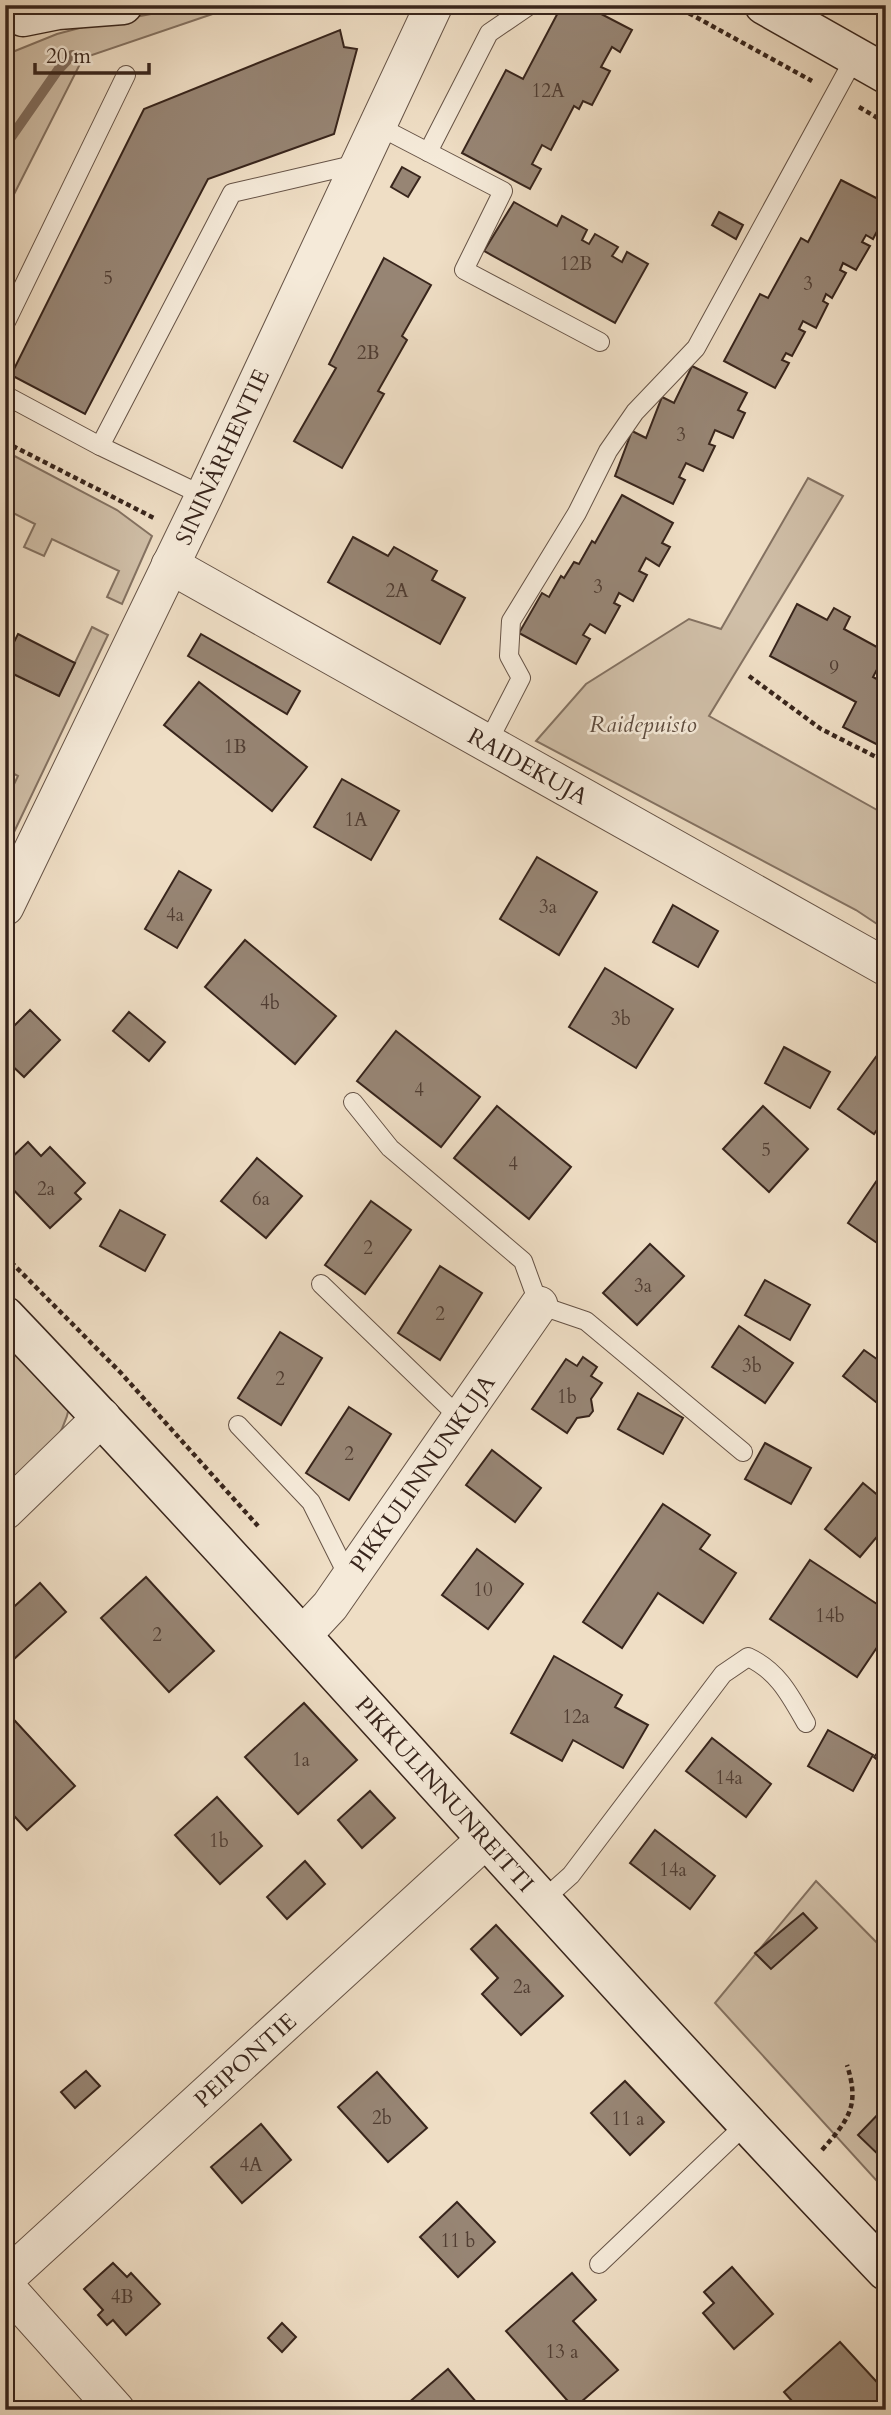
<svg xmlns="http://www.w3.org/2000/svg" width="891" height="2415" font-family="Cardo,serif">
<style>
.green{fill:#d0bfa8;stroke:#847262;stroke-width:2}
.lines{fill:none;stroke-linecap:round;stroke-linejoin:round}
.stream{stroke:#816e5f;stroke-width:10}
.building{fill:#978574;stroke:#38251c;stroke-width:2}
.lane-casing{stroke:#665346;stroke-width:20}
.street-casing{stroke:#665346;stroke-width:39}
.secondary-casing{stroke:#38251c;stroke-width:41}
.path{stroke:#38251c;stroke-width:4.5;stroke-dasharray:5 3.5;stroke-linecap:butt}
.lane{stroke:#f5ead9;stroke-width:18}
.street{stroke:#f5ead9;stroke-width:37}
.secondary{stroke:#f5ead9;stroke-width:38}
.labels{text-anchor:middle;stroke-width:5;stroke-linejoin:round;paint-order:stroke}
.number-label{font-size:19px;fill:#503d32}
.street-label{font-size:23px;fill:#38251c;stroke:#f5ead9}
.park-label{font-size:23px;font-style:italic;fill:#5e4c3f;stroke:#f5ead9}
</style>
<rect width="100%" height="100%" fill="#efdec5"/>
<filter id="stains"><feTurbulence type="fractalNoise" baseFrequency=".00286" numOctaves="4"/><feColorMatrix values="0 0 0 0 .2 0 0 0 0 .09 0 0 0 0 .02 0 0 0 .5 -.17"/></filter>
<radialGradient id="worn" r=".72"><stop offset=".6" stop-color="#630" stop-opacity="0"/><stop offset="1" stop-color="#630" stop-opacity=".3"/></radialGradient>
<g class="green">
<polygon points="199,5 239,5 83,58 5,212 5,55 57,34 87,26"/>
<polygon points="5,451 117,510 152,536 122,604 107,597 119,571 52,539 44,556 24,547 35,524 5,509"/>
<polygon points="808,478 843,496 709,716 886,815 886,930 856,910 536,741 586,684 689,619 721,629"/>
<polygon points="92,627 108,635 5,851 5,803 18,776 5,769 5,670 59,696"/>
<path d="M5,1332L70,1404C63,1440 40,1465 6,1480L5,1409L13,1400L5,1392Z"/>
<polygon points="816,1881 886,1952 886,2191 715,2003"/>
</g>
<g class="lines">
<polyline class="stream" points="5,146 58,70 72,55"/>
</g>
<g class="building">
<polygon points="562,5 584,5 632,30 620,52 612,47 601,67 610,71 592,105 583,101 579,109 574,106 551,150 542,145 532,164 541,169 530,189 462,153 506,70 523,79"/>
<polygon points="340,30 344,47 357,49 334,134 208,179 85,414 11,375 144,109"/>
<polygon points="402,167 420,177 408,197 391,187"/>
<polygon points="841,180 884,202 878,212 885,216 873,239 866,235 862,242 870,246 856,270 843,263 840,270 846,273 832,298 826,294 823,301 828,304 816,328 803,321 799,329 805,332 792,356 786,353 782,360 789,363 775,388 724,361 760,294 768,298 801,238 808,242"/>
<polygon points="514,202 557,226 562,216 587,230 582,240 589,244 595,234 618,247 612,256 622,262 627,252 648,264 615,323 484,251"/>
<polygon points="719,212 743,225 736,239 712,225"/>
<polygon points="384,258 431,285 402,336 407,340 378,391 384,394 342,468 294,441 336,368 329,364"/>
<polygon points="692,366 747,393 738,410 745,413 733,438 715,430 709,444 715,446 703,471 686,463 679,477 685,480 673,504 615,476 632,431 646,438 662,397 674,403"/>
<polygon points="622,495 673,523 662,543 670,547 659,566 646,558 639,571 647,575 633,601 619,593 614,603 620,606 605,633 590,624 583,635 590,639 576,664 519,633 542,593 549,597 561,576 564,578 574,562 579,564 592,541 595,543"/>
<polygon points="353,537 388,556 394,547 437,571 432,580 465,598 440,644 328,582"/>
<polygon points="797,604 827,620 834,608 850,617 844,629 886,652 873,677 886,684 886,749 843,727 856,702 770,656"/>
<polygon points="18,634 75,663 59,696 5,670 5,660"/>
<polygon points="201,634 300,691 287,714 188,656"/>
<polygon points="199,682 307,767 272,811 164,725"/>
<polygon points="342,779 399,811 371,860 314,827"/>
<polygon points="537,857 597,892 559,955 500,919"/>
<polygon points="179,871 211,890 177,948 145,929"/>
<polygon points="673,905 718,931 698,967 653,942"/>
<polygon points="245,940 336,1016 295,1064 205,987"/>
<polygon points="605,968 673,1009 636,1068 569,1027"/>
<polygon points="30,1010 60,1040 24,1077 5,1059 5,1035"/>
<polygon points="129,1012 165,1042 149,1061 113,1031"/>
<polygon points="396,1031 480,1097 441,1147 357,1081"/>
<polygon points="886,1043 886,1117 874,1134 838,1109"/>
<polygon points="784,1047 830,1072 810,1108 765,1083"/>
<polygon points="497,1106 571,1167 529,1219 454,1158"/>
<polygon points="763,1106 808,1149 769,1192 723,1149"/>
<polygon points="28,1142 41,1156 50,1147 85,1183 75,1193 81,1199 50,1228 5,1181 5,1164"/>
<polygon points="257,1158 302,1196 266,1238 221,1201"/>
<polygon points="886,1167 886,1249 848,1223"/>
<polygon points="371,1201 411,1230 365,1294 325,1265"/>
<polygon points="120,1210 165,1235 145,1271 100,1246"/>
<polygon points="650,1244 684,1276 637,1325 603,1293"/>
<polygon points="440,1266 482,1293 440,1360 398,1333"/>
<polygon points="765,1280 810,1305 790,1340 745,1315"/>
<polygon points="739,1326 793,1363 765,1403 712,1367"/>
<polygon points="280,1332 322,1358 281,1425 238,1398"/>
<polygon points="864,1350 881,1362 886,1356 886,1410 843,1376"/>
<polygon points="583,1357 597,1367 591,1376 602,1383 591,1399 593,1411 589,1416 577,1418 567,1433 532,1409 566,1359 577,1366"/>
<polygon points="638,1393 683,1418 663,1454 618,1429"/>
<polygon points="349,1407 391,1434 349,1500 306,1473"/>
<polygon points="765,1443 811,1468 791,1504 745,1479"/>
<polygon points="492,1450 541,1488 515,1522 466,1485"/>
<polygon points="863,1483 886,1502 886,1526 860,1557 825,1529"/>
<polygon points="663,1504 710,1535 700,1549 736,1573 703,1623 658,1593 622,1648 583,1622"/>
<polygon points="477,1549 523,1584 488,1629 442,1595"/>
<polygon points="810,1560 886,1610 886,1634 857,1677 770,1619"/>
<polygon points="146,1577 214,1651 169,1692 101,1618"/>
<polygon points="40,1583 66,1612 14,1659 5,1649 5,1615"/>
<polygon points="554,1656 622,1695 615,1707 648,1725 623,1768 573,1740 562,1761 511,1733"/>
<polygon points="304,1703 357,1760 298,1814 245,1757"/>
<polygon points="5,1710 75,1786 27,1830 5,1806"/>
<polygon points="828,1730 873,1755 853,1791 808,1766"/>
<polygon points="712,1738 771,1784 746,1817 686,1771"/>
<polygon points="886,1742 886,1767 874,1757"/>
<polygon points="370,1791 395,1818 362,1848 338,1820"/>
<polygon points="217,1797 262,1846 220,1884 175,1835"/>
<polygon points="655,1830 715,1876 690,1909 630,1863"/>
<polygon points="305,1861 325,1884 287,1919 267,1897"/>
<polygon points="803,1913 817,1928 771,1969 755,1953"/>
<polygon points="496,1925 563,1996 521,2035 482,1994 498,1978 471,1949"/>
<polygon points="86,2071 100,2086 75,2108 61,2092"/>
<polygon points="377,2072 427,2128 388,2162 338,2107"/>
<polygon points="625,2081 664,2122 630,2155 591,2113"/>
<polygon points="886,2106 886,2162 858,2135"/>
<polygon points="261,2124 291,2160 242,2203 211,2167"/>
<polygon points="457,2202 495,2242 458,2277 420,2237"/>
<polygon points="113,2263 127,2277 131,2273 160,2304 126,2335 113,2320 107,2325 98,2315 103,2310 84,2289"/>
<polygon points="732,2267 773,2314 734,2349 703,2313 714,2303 704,2292"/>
<polygon points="572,2273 596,2300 573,2321 618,2370 574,2408 506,2331"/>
<polygon points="282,2323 296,2337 282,2352 268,2338"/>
<polygon points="840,2342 886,2392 886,2410 800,2410 784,2392"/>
<polygon points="448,2369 483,2410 400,2410"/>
</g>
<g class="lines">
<defs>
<g id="lane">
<polyline points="378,126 503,191 464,270 600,342"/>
<polyline points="428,152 489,33 530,5"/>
<polyline points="5,324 126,75"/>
<polyline points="5,395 100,446 204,496"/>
<polyline points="100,446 232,193 357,164"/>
<polyline points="487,744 521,678 509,656 511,621 577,513 608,451 635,412 696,348 855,57"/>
<polyline points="353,1102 390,1148 523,1261 539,1305 586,1321 743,1452"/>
<polyline points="321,1284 460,1418"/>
<polyline points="238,1425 311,1502 349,1578"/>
<path d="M542,1901L571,1875L723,1674L748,1657C778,1671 790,1695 806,1723"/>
<polyline points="599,2264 746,2124"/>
</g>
<g id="street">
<polyline points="170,565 886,967"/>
<polyline points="5,907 204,496 434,5"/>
<polyline points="5,1511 102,1417"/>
<polyline points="302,1636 330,1606 539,1305"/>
<polyline points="5,2279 485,1840"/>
<polyline points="5,2286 116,2410"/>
</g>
<g id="secondary">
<polyline points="764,5 886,74"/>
<polyline points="23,17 58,10 123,5"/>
<path d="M5,1316C304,1629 586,1958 886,2271"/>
</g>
</defs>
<use href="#lane" class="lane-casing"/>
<use href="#street" class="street-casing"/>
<use href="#secondary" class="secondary-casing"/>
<g class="path">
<polyline points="674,5 812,81"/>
<polyline points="859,107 886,123"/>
<polyline points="5,442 154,518"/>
<polyline points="749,676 821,729 886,762"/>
<polyline points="5,1256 121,1373 258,1526"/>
<path d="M822,2150C849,2119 860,2106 847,2065"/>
</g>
<use href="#lane" class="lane"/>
<use href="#street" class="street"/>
<use href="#secondary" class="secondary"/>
</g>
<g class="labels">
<g class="number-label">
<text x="548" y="97">12A</text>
<text x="576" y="270">12B</text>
<text x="108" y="284">5</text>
<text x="808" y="290">3</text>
<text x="368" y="359">2B</text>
<text x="681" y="441">3</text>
<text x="598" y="593">3</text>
<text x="397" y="597">2A</text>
<text x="834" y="674">9</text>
<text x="235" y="753">1B</text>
<text x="356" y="826">1A</text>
<text x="548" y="913">3a</text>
<text x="175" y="921">4a</text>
<text x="270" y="1009">4b</text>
<text x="621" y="1025">3b</text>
<text x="419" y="1096">4</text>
<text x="766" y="1156">5</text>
<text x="513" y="1170">4</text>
<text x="46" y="1195">2a</text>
<text x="261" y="1205">6a</text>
<text x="368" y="1254">2</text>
<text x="643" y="1292">3a</text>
<text x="440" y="1320">2</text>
<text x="752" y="1372">3b</text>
<text x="280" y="1385">2</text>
<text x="567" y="1403">1b</text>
<text x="349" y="1460">2</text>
<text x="483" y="1596">10</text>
<text x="830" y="1622">14b</text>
<text x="157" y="1641">2</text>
<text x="576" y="1723">12a</text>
<text x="301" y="1766">1a</text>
<text x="729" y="1784">14a</text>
<text x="219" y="1847">1b</text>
<text x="673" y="1876">14a</text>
<text x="522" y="1993">2a</text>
<text x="382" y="2124">2b</text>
<text x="628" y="2125">11 a</text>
<text x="251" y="2171">4A</text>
<text x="458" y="2247">11 b</text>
<text x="122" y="2303">4B</text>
<text x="562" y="2358">13 a</text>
</g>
<g class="street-label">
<text transform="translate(222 457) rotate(-65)" y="8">SININÄRHENTIE</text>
<text transform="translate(528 766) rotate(29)" y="8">RAIDEKUJA</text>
<text transform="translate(422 1473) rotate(-55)" y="8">PIKKULINNUNKUJA</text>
<text transform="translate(445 1794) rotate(48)" y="8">PIKKULINNUNREITTI</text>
<text transform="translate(245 2060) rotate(-42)" y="8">PEIPONTIE</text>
</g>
<g class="park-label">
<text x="643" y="732">Raidepuisto</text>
</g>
</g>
<rect width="891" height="2415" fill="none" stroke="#efdec5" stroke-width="28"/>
<rect x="7" y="7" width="877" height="2401" fill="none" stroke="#38251c" stroke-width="3.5"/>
<rect x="14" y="14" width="863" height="2387" fill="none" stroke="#38251c" stroke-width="2"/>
<path d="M35 63v10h114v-10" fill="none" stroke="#38251c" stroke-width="3.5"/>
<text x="46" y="63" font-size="21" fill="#38251c" stroke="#f5ead9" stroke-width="5" paint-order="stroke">20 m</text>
<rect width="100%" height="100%" filter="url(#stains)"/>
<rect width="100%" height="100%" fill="url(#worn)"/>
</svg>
